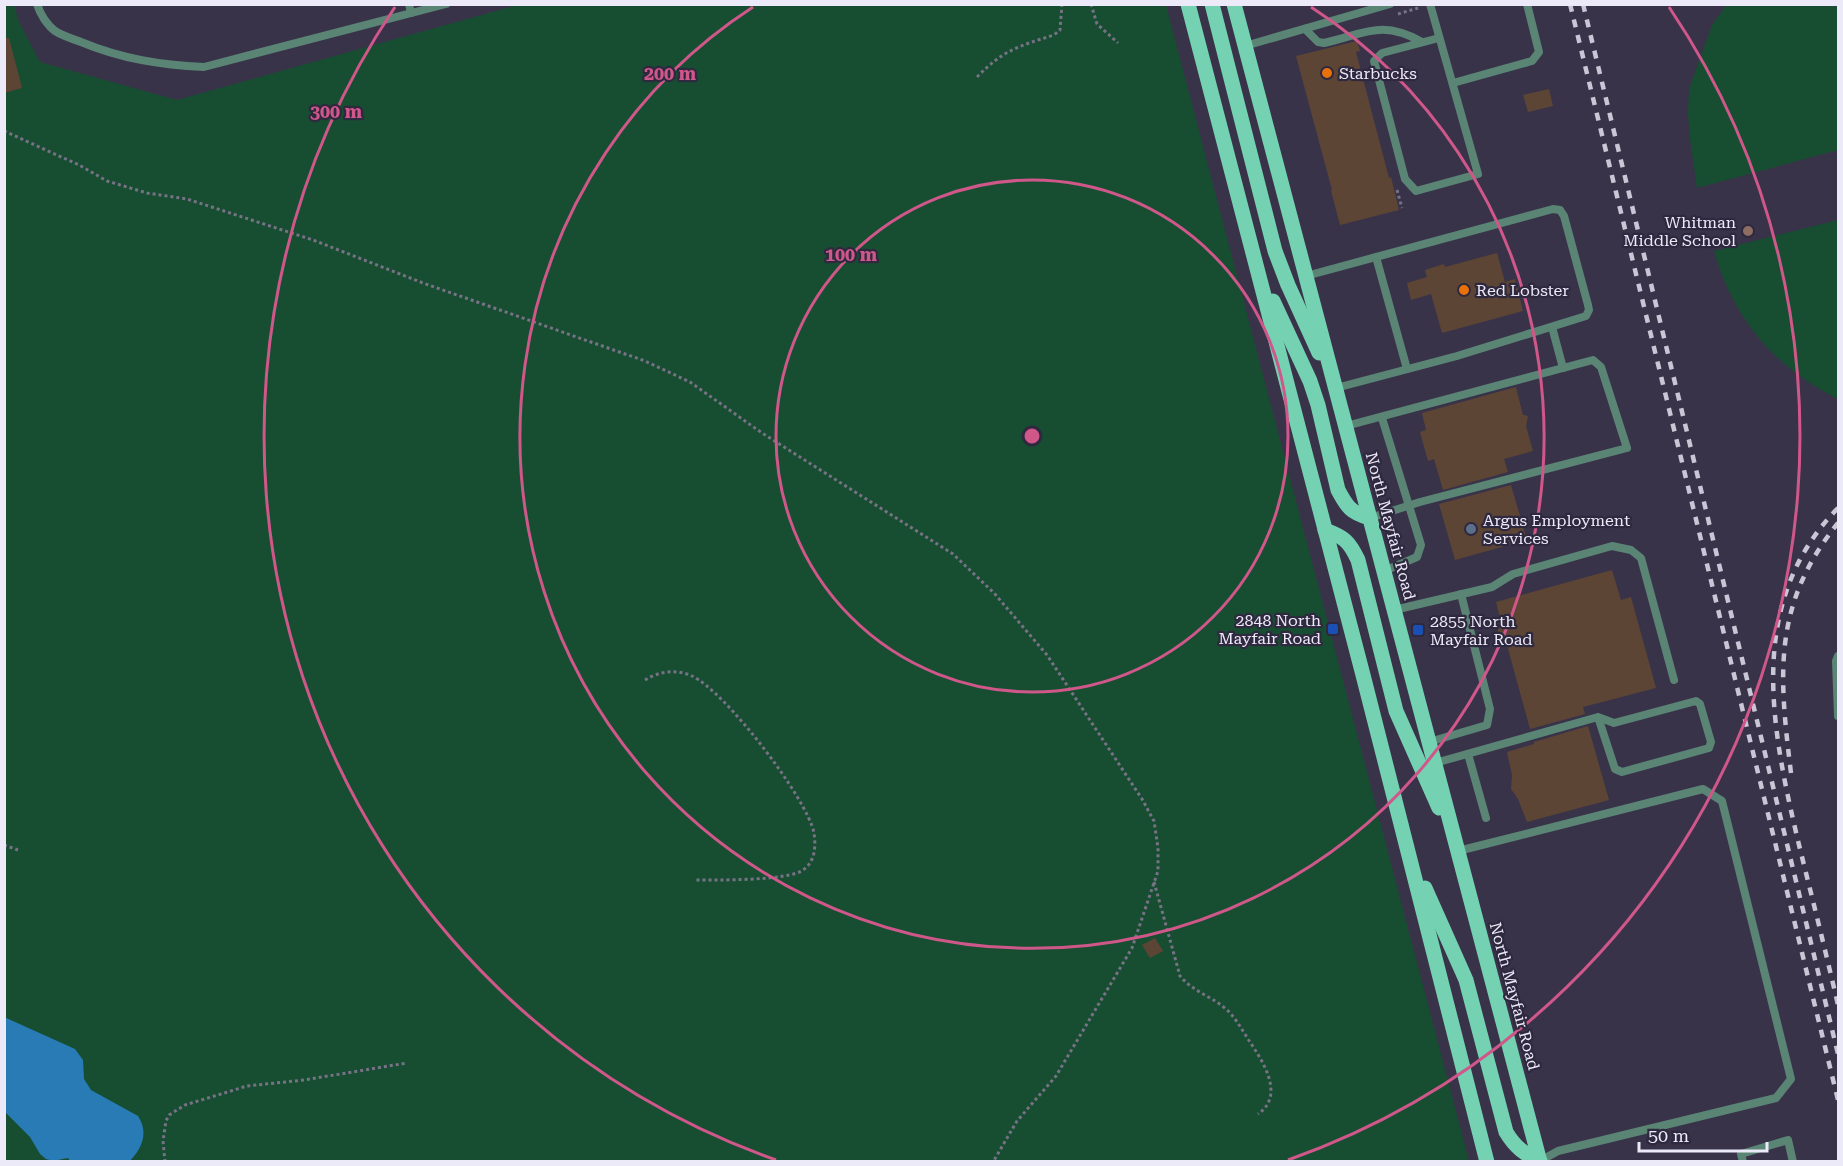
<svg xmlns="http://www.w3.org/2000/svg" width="1843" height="1166" font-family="'Roboto Serif',serif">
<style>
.green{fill:#174e31}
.water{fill:#287bb5}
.building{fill:#5c4534}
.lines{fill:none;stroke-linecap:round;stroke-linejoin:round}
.path{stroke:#777286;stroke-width:3;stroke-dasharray:3 3;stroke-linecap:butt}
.lane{stroke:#5a8575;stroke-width:8}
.primary{stroke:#74d1b2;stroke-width:15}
.rail{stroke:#c9c6d6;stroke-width:4.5;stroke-dasharray:8 8;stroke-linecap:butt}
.ring{fill:none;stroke:#cf578a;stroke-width:3}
.food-dot{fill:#e8710a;stroke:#2f293f;stroke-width:2}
.education-dot{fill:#8d6e63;stroke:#2f293f;stroke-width:2}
.service-dot{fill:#5c6f8a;stroke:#2f293f;stroke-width:2}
.transit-dot{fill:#1a4fb4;stroke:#2f293f;stroke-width:2}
.labels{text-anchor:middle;stroke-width:4.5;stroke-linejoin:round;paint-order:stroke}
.poi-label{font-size:16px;fill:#ece9f8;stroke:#2f293f;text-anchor:start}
.street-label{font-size:16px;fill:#ece9f8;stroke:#2f293f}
.centre{fill:#cf578a;stroke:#2f293f;stroke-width:3}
.ring-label{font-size:18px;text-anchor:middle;font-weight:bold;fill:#cf578a;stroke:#2f293f;stroke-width:4.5;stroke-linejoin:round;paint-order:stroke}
</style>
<rect width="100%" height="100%" fill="#39334a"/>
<g class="green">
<polygon points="1727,4 1838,5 1838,150 1697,188 1690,139 1688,114 1689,89 1712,25"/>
<polygon points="5,5 14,5 19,22 40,62 177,100 517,5 1166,5 1469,1161 5,1161"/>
<path d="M1838,220V399C1774,367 1734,320 1714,251Z"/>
</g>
<path class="water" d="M4,1017L75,1049L83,1060L84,1079L91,1090L138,1116C149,1133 142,1148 130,1161L71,1162L68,1158L53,1161L46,1159L40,1154L30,1137L5,1112Z"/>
<g class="building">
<polygon points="4,38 9,38 22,88 4,93"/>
<polygon points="1357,41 1360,51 1356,52 1389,178 1391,177 1399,210 1340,225 1331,191 1332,190 1296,56"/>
<polygon points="1549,89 1553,106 1528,112 1523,95"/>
<polygon points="1497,253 1505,282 1515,279 1523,311 1442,333 1431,294 1411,300 1407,283 1427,277 1425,270 1444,264 1445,267"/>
<polygon points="1516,387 1523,415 1528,416 1526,426 1533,451 1504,459 1508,472 1443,490 1434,459 1428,461 1420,432 1426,430 1422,413"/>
<polygon points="1511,485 1527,540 1455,560 1439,504"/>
<polygon points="1612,570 1621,600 1631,597 1656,688 1583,707 1585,714 1530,729 1507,645 1502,647 1496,623 1501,622 1496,602"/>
<polygon points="1588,726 1609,800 1527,822 1518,799 1511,789 1512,775 1507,752 1534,744 1534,742"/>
<polygon points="1155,938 1163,951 1150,958 1142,945"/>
</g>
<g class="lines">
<g class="path">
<polyline points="1091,4 1097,24 1118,43"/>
<polyline points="1398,14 1418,8"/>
<path d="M977,77C1003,50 1019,46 1054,35L1060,30L1062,4"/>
<polyline points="4,131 79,165 107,181 147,193 187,199 313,240 423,283 645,361 690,382 762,433 953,554 994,593 1047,655 1142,799 1154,821 1158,848 1158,871 1132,948 1056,1076 1017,1121 993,1162"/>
<polyline points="1397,190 1402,208"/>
<path d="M645,680C659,671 677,669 692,676C725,691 807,798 814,833C816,847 815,862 803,870C788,881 716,880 694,880"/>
<polyline points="4,845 18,850"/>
<path d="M1154,882L1180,976C1192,991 1211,996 1226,1009C1235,1017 1241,1028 1248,1039C1262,1060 1286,1095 1258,1114"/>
<polyline points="165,1162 163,1141 166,1121 169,1115 185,1105 247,1086 304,1080 407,1063"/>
</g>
<g class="lane">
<path d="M37,4C40,14 47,25 55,31C63,36 73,39 81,42C122,59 161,65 204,67L446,4"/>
<polyline points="409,4 411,13"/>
<path d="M1430,4C1446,61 1462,118 1478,174L1416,191L1405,179L1374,61L1382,53L1439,38"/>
<path d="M1305,29L1318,42L1324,43C1365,34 1381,19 1422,42"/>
<polyline points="1245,46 1390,4"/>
<polyline points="1453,83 1532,61 1539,52 1527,4"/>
<polyline points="1376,257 1407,369"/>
<polyline points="1306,276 1553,209 1560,210 1564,216 1588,305 1589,310 1586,316 1457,356 1336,388"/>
<polyline points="1552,327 1563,368"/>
<polyline points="1382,418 1421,545 1417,557 1384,571"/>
<polyline points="1346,426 1593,360 1601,367 1627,448 1420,502 1370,518"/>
<polyline points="1394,610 1492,587 1513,574 1612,546 1631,550 1641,558 1674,680"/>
<polyline points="1838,656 1836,661 1838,716"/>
<polyline points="1429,742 1487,725 1490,709 1461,594"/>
<polyline points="1468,754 1486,818"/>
<polyline points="1435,763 1598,717 1614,723 1696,701 1700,704 1711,742 1709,748 1622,772 1615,769 1598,717"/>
<polyline points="1458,851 1703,789 1722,801 1791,1079 1776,1098 1558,1151 1540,1161"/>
<polyline points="1743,1162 1741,1154 1788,1140 1793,1162"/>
</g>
<g class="primary">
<polyline points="1188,4 1363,675 1487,1162"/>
<polyline points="1212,4 1275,251 1288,285 1319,353"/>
<polyline points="1234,4 1540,1162"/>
<path d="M1273,301L1310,381L1318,405L1338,490C1347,507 1351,513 1370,518"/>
<path d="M1325,530C1344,537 1349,541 1358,560L1396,711L1439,808"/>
<path d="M1425,888L1466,980L1506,1132C1515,1147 1524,1154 1540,1161"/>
</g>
<g class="rail">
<polyline points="1570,4 1838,1100"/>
<polyline points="1583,4 1838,1054"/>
<path d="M1838,508C1744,604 1772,732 1800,849C1813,901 1826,953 1838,1005"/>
<path d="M1791,773C1779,675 1772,605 1838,523"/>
</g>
</g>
<g class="ring">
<circle cx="1032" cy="436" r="256"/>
<path d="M1311 7A512 512 0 1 1 753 7"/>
<path d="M776 1160A768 768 0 0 1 395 7M1669 7A768 768 0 0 1 1288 1160"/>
</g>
<g class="food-dot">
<circle cx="1327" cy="73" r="6"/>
<circle cx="1464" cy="290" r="6"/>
</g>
<circle class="education-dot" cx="1748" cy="231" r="6"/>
<circle class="service-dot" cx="1471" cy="529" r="6"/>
<g class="transit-dot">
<rect x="1327" y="623" width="12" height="12" rx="3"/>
<rect x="1412" y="624" width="12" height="12" rx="3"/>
</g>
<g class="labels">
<g class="poi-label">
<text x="1339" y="79">Starbucks</text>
<text x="1736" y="228" text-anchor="end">Whitman<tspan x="1736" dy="18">Middle School</tspan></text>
<text x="1476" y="296">Red Lobster</text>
<text x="1483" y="526">Argus Employment<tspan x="1483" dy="18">Services</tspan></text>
<text x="1321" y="626" text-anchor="end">2848 North<tspan x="1321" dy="18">Mayfair Road</tspan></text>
<text x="1430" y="627">2855 North<tspan x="1430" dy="18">Mayfair Road</tspan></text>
</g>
<g class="street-label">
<text transform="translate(1391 526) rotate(75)" y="6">North Mayfair Road</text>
<text transform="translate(1515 996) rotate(75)" y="6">North Mayfair Road</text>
</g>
</g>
<circle cx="1032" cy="436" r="9" class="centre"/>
<g class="ring-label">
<text x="670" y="80">200 m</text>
<text x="336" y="118">300 m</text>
<text x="851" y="261">100 m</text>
</g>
<rect width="1843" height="1166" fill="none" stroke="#ece9f8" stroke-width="12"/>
<path d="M1639 1142v9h128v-9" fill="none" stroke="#ece9f8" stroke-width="3"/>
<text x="1648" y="1142" font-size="18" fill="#ece9f8" stroke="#2f293f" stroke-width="4.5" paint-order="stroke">50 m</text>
</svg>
